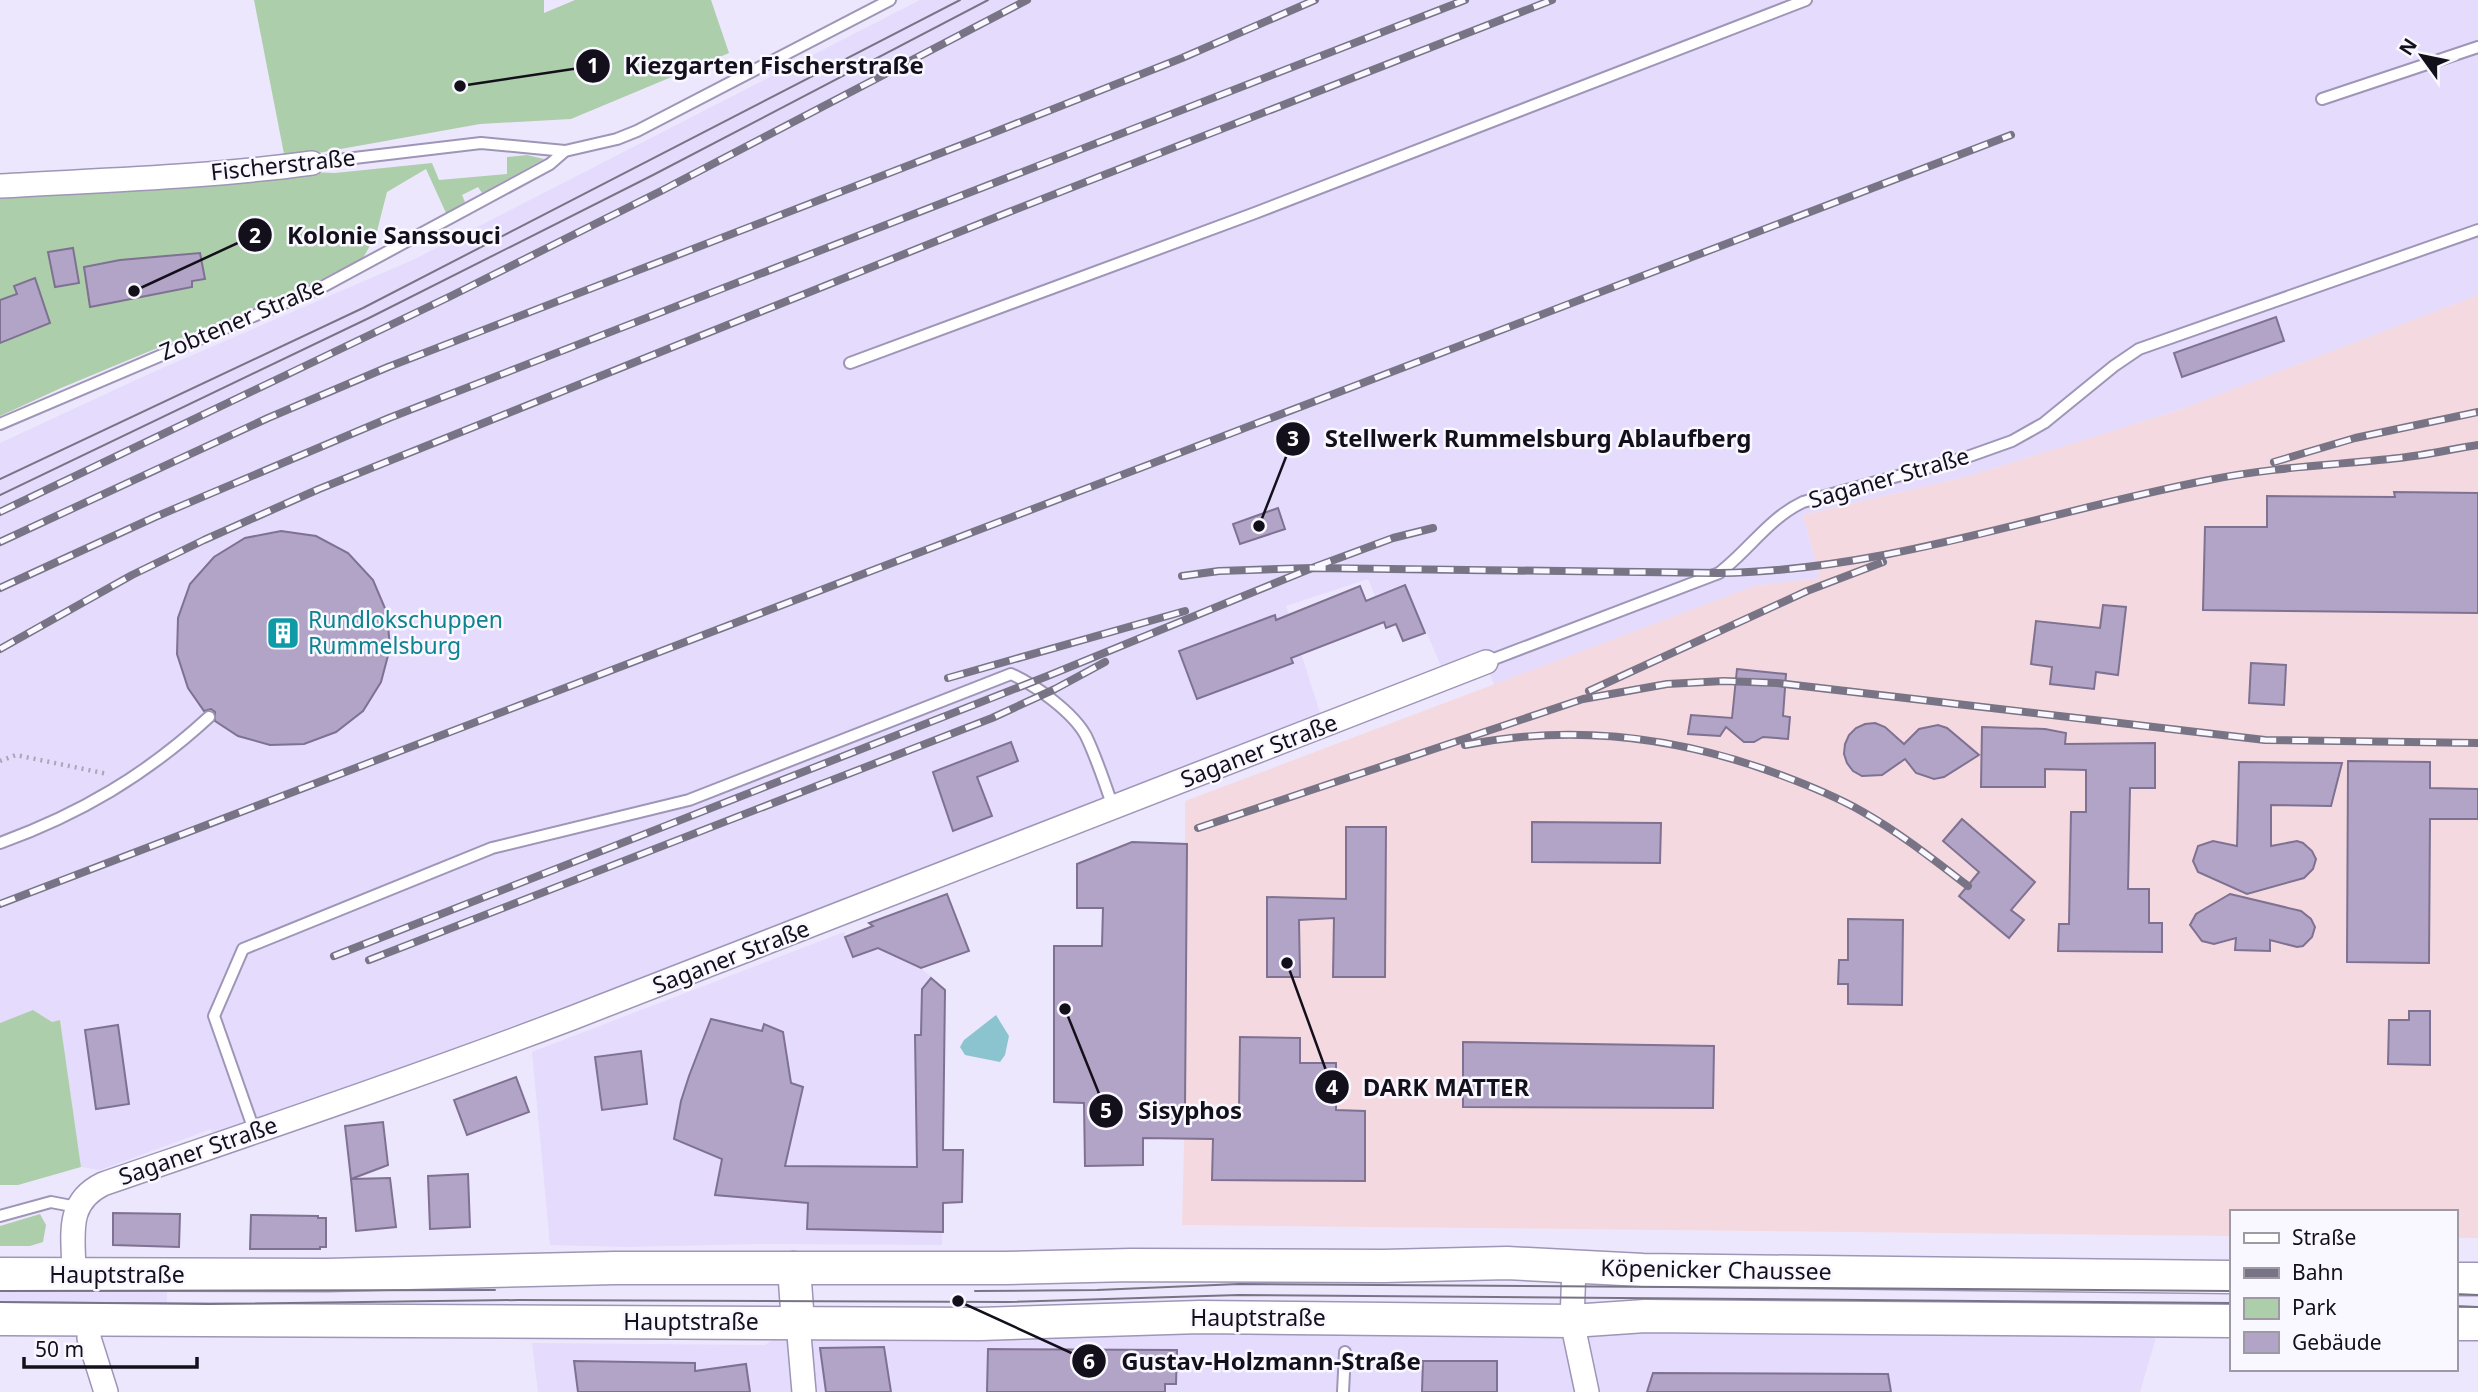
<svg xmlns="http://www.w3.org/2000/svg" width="2478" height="1392" font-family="'Noto Sans',sans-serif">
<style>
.built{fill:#e4dbfd}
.industrial{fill:#f4dae0}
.green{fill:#adceaa}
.water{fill:#8bc4cf}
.building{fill:#b2a4c6;stroke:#7f7191;stroke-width:2}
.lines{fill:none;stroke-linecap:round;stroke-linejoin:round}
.lane-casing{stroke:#9f95b7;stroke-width:14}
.street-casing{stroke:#9f95b7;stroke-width:26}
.secondary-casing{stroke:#9f95b7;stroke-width:35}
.path{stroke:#aaa5b8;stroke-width:4.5;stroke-dasharray:2 5;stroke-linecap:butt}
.lane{stroke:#fff;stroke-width:10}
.street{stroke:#fff;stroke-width:23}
.secondary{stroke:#fff;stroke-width:32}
.tram{stroke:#797485;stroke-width:2}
.rail-casing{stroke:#797485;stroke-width:8}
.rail{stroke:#f9f7ff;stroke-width:5;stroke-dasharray:16;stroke-linecap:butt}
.labels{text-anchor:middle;stroke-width:5;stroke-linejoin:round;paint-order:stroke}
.street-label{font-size:23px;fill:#130f1b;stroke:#f9f7ff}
.culture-label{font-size:23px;fill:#0d838f;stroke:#f9f7ff;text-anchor:start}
.leader{fill:none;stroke:#130f1b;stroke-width:2.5}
.callout-dot{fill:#130f1b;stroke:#f9f7ff;stroke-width:2.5}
.mark-label{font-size:21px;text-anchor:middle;font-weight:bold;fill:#fff}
.callout-label{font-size:24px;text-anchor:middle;font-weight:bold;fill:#130f1b;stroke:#f9f7ff;stroke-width:5;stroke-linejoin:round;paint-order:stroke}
</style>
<rect width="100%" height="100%" fill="#ede7fd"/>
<g class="built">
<polygon points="920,0 2478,0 2478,295 2179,410 1969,476 1803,515 1820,578 1754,586 1494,685 1482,653 1442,668 1405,583 1375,596 1368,579 1286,606 1321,716 914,875 214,1138 211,1129 100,1170 81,1167 60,1020 52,1022 33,1010 0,1023 0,443 151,373 415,259"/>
<polygon points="844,932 853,957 878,948 921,968 945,990 942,1245 761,1244 627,1247 550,1245 532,1052"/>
<polygon points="0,1285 167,1286 167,1310 0,1309"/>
<polygon points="2161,1320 2140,1392 538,1392 532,1343 765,1345 798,1323"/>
</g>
<polygon class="industrial" points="2478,295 2478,1238 2455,1238 2455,1212 2231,1212 2231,1236 1182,1225 1185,1104 1185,801 1754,586 1820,578 1803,515 1969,476 2179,410"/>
<g class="green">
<polygon points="254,0 544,0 544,13 575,0 711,0 729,53 571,119 480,124 285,159"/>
<polygon points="527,155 544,159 482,193 478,187 462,195 465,202 446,213 426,169 387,192 376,235 363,258 316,282 61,388 0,416 0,193 305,172 335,173 432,163 439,180 507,174 507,157"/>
<polygon points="33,1010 52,1022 60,1020 81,1167 18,1185 0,1185 0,1023"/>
<polygon points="40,1214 46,1225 43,1242 30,1246 0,1246 0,1226"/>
</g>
<polygon class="water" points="996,1015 1009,1036 1005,1055 1000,1062 965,1055 960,1047 964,1040"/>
<g class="building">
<polygon points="73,248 79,283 55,287 48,252"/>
<polygon points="200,253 205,279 192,281 192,287 90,307 84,267 120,260"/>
<polygon points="35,278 50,323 0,343 0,300 17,294 14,286"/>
<polygon points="2276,317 2284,341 2182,377 2174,353"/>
<polygon points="2394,492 2478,493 2478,613 2203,610 2205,527 2267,527 2267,496 2395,497"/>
<polygon points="1278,508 1285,529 1240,544 1233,524"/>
<polygon points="281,531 316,536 348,553 373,580 387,613 390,648 381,682 363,711 336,732 304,744 270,745 238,736 215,721 215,712 211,709 204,711 188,688 177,654 178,618 190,584 214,557 245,538"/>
<polygon points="1405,585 1425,633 1403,641 1396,624 1386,628 1384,622 1291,658 1293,663 1197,699 1179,651 1275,615 1276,620 1360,586 1366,601"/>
<polygon points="2103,605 2126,607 2118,675 2096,672 2094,689 2050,684 2052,667 2031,664 2036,621 2100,628"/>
<polygon points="2251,663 2286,665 2284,705 2249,703"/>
<polygon points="1737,669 1786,674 1783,716 1790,717 1788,739 1763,737 1754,742 1744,742 1726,727 1720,736 1688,734 1691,715 1732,718"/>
<polygon points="1875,723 1885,727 1904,744 1919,729 1938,725 1947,728 1979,755 1944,777 1934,779 1916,773 1905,759 1882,775 1862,776 1853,771 1847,763 1844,754 1845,744 1849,735 1856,728 1865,724"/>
<polygon points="1982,727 2045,729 2066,733 2065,744 2155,743 2155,788 2130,788 2128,889 2149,889 2149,923 2162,923 2162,952 2058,951 2059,924 2069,924 2071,812 2086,812 2086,770 2045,769 2045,787 1981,787"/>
<polygon points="1011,742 1018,761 977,777 992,816 953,831 933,772"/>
<polygon points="2348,761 2430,762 2430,788 2478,789 2478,819 2430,819 2429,963 2347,962"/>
<polygon points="2239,762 2342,763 2331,806 2271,805 2271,846 2297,841 2303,843 2312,851 2316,859 2313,869 2304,878 2247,894 2198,872 2193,861 2198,846 2213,841 2237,846"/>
<polygon points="1962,819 2035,882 2011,910 2024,920 2009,938 1959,896 1979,872 1943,841"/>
<polygon points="1532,822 1661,823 1660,863 1532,862"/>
<polygon points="1346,827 1386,827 1385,977 1333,977 1334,918 1299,920 1300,977 1267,977 1267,897 1346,899"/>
<polygon points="1132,842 1187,844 1185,1109 1239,1110 1240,1037 1300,1038 1300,1063 1336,1063 1336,1110 1365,1111 1365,1181 1212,1180 1213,1139 1143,1138 1143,1165 1085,1166 1084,1103 1054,1102 1054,946 1102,946 1103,908 1077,908 1077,864"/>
<polygon points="947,894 969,951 921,968 878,948 853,957 845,937 873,926 869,923"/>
<polygon points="2230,894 2301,911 2311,919 2315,927 2312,937 2303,946 2297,947 2270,940 2270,951 2235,950 2236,938 2214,944 2202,941 2190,925 2196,914"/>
<polygon points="1848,919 1903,920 1902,1005 1848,1004 1848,984 1838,984 1839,960 1848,960"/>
<polygon points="931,978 945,990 943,1150 963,1150 962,1202 943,1203 943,1232 807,1229 808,1203 715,1195 722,1159 674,1139 681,1101 689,1076 711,1019 762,1031 764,1024 783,1032 791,1083 803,1087 785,1166 917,1167 915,1035 921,1035 922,989"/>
<polygon points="2409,1011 2430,1011 2430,1065 2388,1064 2389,1020 2409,1020"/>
<polygon points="118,1025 129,1104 96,1109 85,1030"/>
<polygon points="1463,1042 1714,1046 1713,1108 1463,1107"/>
<polygon points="641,1051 647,1104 602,1110 595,1057"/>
<polygon points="516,1077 529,1112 467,1135 454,1100"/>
<polygon points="383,1122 388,1165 351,1179 345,1126"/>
<polygon points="468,1174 470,1227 430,1229 428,1176"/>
<polygon points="390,1178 396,1227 356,1231 351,1179"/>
<polygon points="113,1213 180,1214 179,1247 113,1245"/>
<polygon points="251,1215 318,1216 318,1218 326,1218 326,1247 320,1247 320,1249 250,1249"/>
<polygon points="884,1347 891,1392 826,1392 820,1348"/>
<polygon points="988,1349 1177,1350 1176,1384 1165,1384 1165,1392 987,1392"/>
<polygon points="574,1361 695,1363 695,1371 746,1364 750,1392 578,1392"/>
<polygon points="1423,1361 1497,1361 1497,1392 1422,1392"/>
<polygon points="1653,1373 1888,1374 1891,1392 1647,1392"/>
</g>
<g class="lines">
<defs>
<g id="lane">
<polyline points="2322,99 2478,47"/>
<polyline points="312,163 481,143 565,151"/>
<polyline points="850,363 1255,213 1806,0"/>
<polyline points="0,424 324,286 550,164 565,151 617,139 637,131 890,0"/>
<path d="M1486,662L1719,573C1749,550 1769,518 1803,502L1967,457L2012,441L2044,423L2114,366L2139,349L2478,230"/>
<path d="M0,843C80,814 146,775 209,717"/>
<path d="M254,1130L214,1016L243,949L492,848L689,800L1011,674C1035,685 1073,712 1086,736C1097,759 1105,784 1113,807"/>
<polyline points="0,1216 51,1202 77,1207"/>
<polyline points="1343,1392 1345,1352"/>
</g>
<g id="street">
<path d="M0,186C104,180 209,177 312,163"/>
<polyline points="1574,1267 1572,1321 1587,1392"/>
<path d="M74,1275C74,1237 64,1203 103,1184C260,1130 417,1077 572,1018C877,902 1181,781 1486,662"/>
<polyline points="90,1319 89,1338 106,1392"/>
<polyline points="798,1323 804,1392"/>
</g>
<g id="secondary">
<polyline points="794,1268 798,1323"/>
<polyline points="0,1274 327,1275 615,1268 1006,1268 1131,1265 1384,1266 1507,1263 1643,1270 2231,1277"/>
<polyline points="2455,1279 2478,1279"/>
<polyline points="0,1319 980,1324 1200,1317 1572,1321 1645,1316 2231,1321"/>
<polyline points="2455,1324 2478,1324"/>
</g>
</defs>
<use href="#lane" class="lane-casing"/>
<use href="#street" class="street-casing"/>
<use href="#secondary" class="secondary-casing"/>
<polyline class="path" points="0,761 16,755 108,774"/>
<use href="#lane" class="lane"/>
<use href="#street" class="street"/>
<use href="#secondary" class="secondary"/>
<g class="tram">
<polyline points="0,479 363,308 960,0"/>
<polyline points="0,495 369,318 653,175 988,0"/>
<polyline points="0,1291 495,1290"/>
<polyline points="975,1291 1097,1290 1239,1284 2231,1291"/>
<polyline points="2455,1294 2478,1295"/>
<polyline points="0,1302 209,1304 518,1300 1006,1302 1239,1295 2231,1303"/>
<polyline points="2455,1306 2478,1307"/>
</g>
<defs>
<g id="rail">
<polyline points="2274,462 2355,438 2478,412"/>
<polyline points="0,512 451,296 661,191 1027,0"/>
<polyline points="0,542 268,418 388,367 995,132 1182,58 1315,0"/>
<path d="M1182,576L1219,571L1312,568L1719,573C1886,571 2047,511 2209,480C2272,467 2336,465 2399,458C2426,455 2452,449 2478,445"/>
<polyline points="0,588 155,517 389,418 1465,0"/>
<polyline points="0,649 132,575 204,540 319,489 1009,212 1552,0"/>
<polyline points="948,678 1185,611"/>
<polyline points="1589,691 1807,591 1883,562"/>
<path d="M1465,745C1571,724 1674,736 1775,773C1805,784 1835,796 1863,812C1900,833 1934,860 1968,886"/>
<polyline points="1198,828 1583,699 1667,684 1724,681 1777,683 2265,740 2478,743"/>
<polyline points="0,904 2011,135"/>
<polyline points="334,956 1050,675 1312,568 1393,538 1433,528"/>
<polyline points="369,960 992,718 1055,689 1105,662"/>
</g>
</defs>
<use href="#rail" class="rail-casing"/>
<use href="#rail" class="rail"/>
</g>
<defs>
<symbol id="building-square" viewBox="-11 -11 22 22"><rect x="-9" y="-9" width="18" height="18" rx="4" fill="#0f9aa8" stroke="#f9f7ff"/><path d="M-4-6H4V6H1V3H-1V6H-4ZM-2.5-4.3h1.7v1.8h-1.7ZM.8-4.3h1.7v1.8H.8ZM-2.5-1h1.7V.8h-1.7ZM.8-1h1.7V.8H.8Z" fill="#fff"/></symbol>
</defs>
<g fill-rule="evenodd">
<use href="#building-square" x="264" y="614" width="38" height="38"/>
</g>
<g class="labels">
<g class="street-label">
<text transform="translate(283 165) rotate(-6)" y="8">Fischerstraße</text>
<text transform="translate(242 319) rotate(-23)" y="8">Zobtener Straße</text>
<text transform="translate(1889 478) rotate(-16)" y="8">Saganer Straße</text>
<text transform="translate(1259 751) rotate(-21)" y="8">Saganer Straße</text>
<text transform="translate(731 957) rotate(-21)" y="8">Saganer Straße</text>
<text transform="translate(198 1151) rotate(-19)" y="8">Saganer Straße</text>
<text transform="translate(1716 1270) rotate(1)" y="8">Köpenicker Chaussee</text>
<text x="117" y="1283">Hauptstraße</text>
<text x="1258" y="1326">Hauptstraße</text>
<text x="691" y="1330">Hauptstraße</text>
</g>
<g class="culture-label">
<text x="308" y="628">Rundlokschuppen<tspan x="308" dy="26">Rummelsburg</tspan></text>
</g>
</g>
<path class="leader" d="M460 86L593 66M134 291L255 235M1259 526L1293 439M1287 963L1332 1087M1065 1009L1106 1111M958 1301L1089 1361"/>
<g class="callout-dot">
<circle cx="460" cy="86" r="7"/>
<circle cx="134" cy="291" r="7"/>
<circle cx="1259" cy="526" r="7"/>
<circle cx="1287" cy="963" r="7"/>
<circle cx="1065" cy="1009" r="7"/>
<circle cx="958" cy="1301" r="7"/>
<circle cx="593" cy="66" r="18"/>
<circle cx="255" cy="235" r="18"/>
<circle cx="1293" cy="439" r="18"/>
<circle cx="1332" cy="1087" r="18"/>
<circle cx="1106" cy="1111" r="18"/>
<circle cx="1089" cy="1361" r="18"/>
</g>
<g class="mark-label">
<text x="593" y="73">1</text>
<text x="255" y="243">2</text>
<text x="1293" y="446">3</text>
<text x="1332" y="1095">4</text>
<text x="1106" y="1118">5</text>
<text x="1089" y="1369">6</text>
</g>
<g class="callout-label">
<text x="774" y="74">Kiezgarten Fischerstraße</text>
<text x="394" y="244">Kolonie Sanssouci</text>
<text x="1538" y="447">Stellwerk Rummelsburg Ablaufberg</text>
<text x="1446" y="1096">DARK MATTER</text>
<text x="1190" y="1119">Sisyphos</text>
<text x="1271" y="1370">Gustav-Holzmann-Straße</text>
</g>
<rect x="2230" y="1210" width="228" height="161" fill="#f9f7ff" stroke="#9d9aa4" stroke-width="2"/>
<rect x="2244" y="1233" width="35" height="10" fill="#ffffff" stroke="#9d9aa4" stroke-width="2"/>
<text x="2292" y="1245" font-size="21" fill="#130f1b">Straße</text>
<rect x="2244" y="1268" width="35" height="10" fill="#797485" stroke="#9d9aa4" stroke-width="2"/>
<text x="2292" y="1280" font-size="21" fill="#130f1b">Bahn</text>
<rect x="2244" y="1298" width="35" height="21" fill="#adceaa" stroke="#9d9aa4" stroke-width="2"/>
<text x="2292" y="1315" font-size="21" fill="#130f1b">Park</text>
<rect x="2244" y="1332" width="35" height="21" fill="#b2a4c6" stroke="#9d9aa4" stroke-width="2"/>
<text x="2292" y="1350" font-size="21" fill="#130f1b">Gebäude</text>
<g transform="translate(2422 56) rotate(303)" stroke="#f9f7ff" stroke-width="5" paint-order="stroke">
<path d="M0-5L12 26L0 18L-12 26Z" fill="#130f1b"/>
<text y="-10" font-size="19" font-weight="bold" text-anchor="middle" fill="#130f1b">N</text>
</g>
<path d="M24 1357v10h173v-10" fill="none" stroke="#130f1b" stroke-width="3.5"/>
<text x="35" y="1357" font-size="21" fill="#130f1b" stroke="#f9f7ff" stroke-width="5" paint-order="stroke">50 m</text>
</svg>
